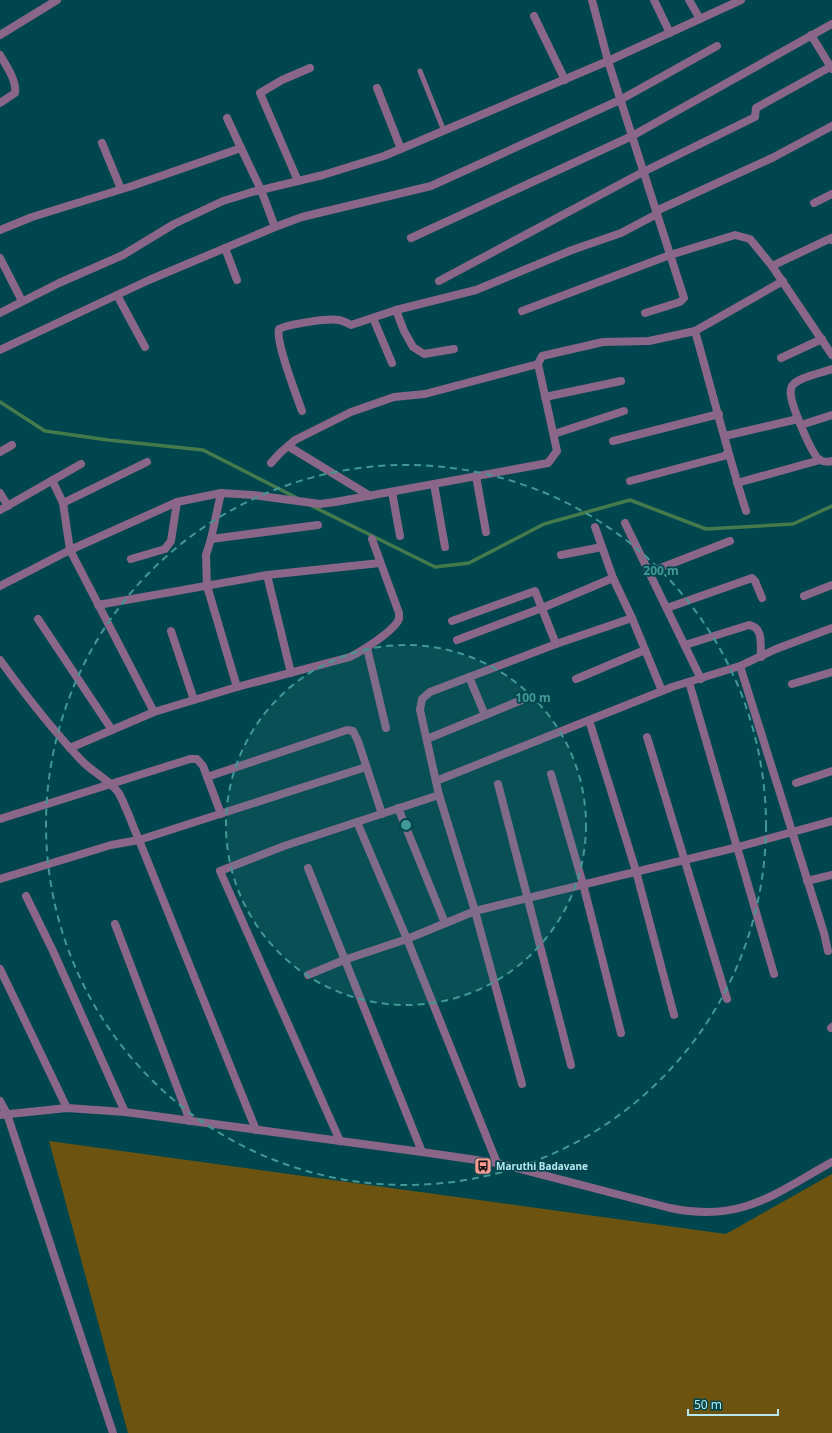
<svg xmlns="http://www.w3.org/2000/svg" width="832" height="1433" font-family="'Noto Sans',sans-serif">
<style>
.green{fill:#6c5410}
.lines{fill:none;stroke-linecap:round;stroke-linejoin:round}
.stream{stroke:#457b4c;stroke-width:3.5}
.service{stroke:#8a6689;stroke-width:5}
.minor{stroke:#8a6689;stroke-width:8}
.tertiary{stroke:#8a6689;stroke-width:8}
.ring{fill:none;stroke:#419895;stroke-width:2;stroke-dasharray:7 5}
.labels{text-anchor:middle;stroke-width:3.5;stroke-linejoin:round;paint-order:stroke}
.poi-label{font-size:10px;font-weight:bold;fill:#b7e8ef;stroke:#00464e;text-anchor:start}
.centre{fill:#419895;stroke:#00464e;stroke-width:2}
.ring-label{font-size:12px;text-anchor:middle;font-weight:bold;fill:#419895;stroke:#00464e;stroke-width:3.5;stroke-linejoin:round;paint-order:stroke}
</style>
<rect width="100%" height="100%" fill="#00464e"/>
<polygon class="green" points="49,1141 726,1234 832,1174 832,1433 128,1433"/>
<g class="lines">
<g class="stream">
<polyline points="0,402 45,431 108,440 203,450 297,498"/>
<polyline points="312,506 435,567 469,563 544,524 630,500 706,529 793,524 832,506"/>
</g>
<polyline class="service" points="420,71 444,131"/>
<g class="minor">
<polyline points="592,0 608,61 684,298 680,302 645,313"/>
<polyline points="654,0 670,33"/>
<polyline points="689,0 700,19"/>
<polyline points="534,16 565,80"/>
<polyline points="0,35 57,0"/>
<polyline points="811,35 832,69"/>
<path d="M0,55C6,65 17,81 15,93L0,103"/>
<polyline points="377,88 401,149"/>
<polyline points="227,118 241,148"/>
<polyline points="102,143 121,189"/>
<polyline points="298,181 260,93 282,80 310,68"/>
<polyline points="814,203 832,194"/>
<polyline points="656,211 772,158 832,126"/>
<polyline points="0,230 32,217 132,186 241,148 261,190 275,227"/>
<polyline points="411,238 632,136 832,24"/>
<polyline points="225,248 237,280"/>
<polyline points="0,258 22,301"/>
<polyline points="772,266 831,238 832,240"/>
<polyline points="439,281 643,172 755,117 756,108 832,66"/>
<polyline points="117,295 145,347"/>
<polyline points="396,310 404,331 413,347 424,354 454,349"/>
<polyline points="522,311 670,255 735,235 750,239 772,266 832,355"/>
<polyline points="0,313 59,283 123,255 174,224 223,201 252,192 323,175 384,156 608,61 741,0"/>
<polyline points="373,318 392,363"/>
<path d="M695,331C712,391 727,451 746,511"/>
<polyline points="0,350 149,280 275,227 302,217 431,186 620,100 717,46"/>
<polyline points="781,358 822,339"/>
<path d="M832,369C822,373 798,377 792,386C791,388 790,393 791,395C791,404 812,456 820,460C823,462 829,462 832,461"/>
<polyline points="545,397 621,381"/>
<path d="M302,411C297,397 275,340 279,329C289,324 328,318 339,320C344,321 348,323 351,325L396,310L476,290L572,250L621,233L657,214"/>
<polyline points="801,425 832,415"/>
<polyline points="554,434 624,411"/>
<polyline points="725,436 798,419"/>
<polyline points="613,441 719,414"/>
<polyline points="288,446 370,496"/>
<polyline points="0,452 12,445"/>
<polyline points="271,463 280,453 295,440 351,412 394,397 425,394 538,364"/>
<polyline points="476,476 486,532"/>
<polyline points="52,480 63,503 70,550 154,712"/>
<polyline points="630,481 724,456 728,453"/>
<polyline points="737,483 820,460"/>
<polyline points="434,484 445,547"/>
<polyline points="392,492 400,536"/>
<polyline points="0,493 8,506"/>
<polyline points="221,493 211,539 206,555 207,586 237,687"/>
<polyline points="63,503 147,462"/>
<polyline points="0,510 81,464"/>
<polyline points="625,523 701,679"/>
<polyline points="595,527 613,578 632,618 662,691"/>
<polyline points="211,539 318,525"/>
<polyline points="561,555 602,547"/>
<polyline points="131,559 165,549 171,541 177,502"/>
<polyline points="650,572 730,541"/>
<polyline points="267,575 291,673"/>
<polyline points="0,586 70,550 177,502 221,493 253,495 320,504 335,502 548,463 557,451 538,364 542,356 603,342 649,341 695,331 783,281"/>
<polyline points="804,596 832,585"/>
<polyline points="98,605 267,575 380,563"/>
<polyline points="667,608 752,578 755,581 762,598"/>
<polyline points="38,619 112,730"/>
<polyline points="452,621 535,591 556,644"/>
<polyline points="171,631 194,700"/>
<polyline points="457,640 542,608 613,578"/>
<path d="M685,645L749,625C764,628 760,644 761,657"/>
<polyline points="367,648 386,728"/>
<path d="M0,660C26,696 51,728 81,760C92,772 107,778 118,792C125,803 133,827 139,840L256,1130"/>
<polyline points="740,666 824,933 828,951"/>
<polyline points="469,677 485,715"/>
<polyline points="576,679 645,650"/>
<polyline points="689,682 774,974"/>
<polyline points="792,684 832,672"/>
<polyline points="589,720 636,871 674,1015"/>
<polyline points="647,737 727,999"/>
<polyline points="427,739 529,697"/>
<path d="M70,748L154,712L237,687L350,657C362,651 394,631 399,619C399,617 399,615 399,613L372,539"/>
<polyline points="551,774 583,884 621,1033"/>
<polyline points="207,777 347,730 353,731 358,741 382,814"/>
<polyline points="436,781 672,687 740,666 776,649 832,628"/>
<polyline points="796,783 832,771"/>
<polyline points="498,784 571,1065"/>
<polyline points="398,808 445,923"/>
<polyline points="0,819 190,759 197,759 203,766 221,814"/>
<polyline points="357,822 407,939 497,1163"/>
<polyline points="308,868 422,1152"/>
<polyline points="0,879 111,845 139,840 366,767"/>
<polyline points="807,881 832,875"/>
<polyline points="26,896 53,951 125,1112"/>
<polyline points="115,924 190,1121"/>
<polyline points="0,969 67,1108"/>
<polyline points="308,975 344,960 407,939 475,911 738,847 832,821"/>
<polyline points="831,1028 832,1027"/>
<polyline points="522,1084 475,911 439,795 420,710 422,699 430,692 556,644 632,618"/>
<polyline points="0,1101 7,1114 113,1433"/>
<polyline points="340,1141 220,871 284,846 439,795"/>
</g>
<path class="tertiary" d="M0,1115L67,1108L125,1112L422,1152L497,1163L670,1208C742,1223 774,1194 832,1162"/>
</g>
<circle cx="406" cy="825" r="180" fill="#419895" fill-opacity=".12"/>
<g class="ring">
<circle cx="406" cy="825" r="180"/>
<circle cx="406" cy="825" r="360"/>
</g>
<defs>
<symbol id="bus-square" viewBox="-11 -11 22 22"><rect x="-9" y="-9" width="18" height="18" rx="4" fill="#f59c92" stroke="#00464e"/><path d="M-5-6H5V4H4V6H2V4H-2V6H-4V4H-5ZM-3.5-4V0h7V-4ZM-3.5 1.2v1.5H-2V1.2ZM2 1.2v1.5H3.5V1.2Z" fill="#111"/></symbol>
</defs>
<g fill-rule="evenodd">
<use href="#bus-square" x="473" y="1156" width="20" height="20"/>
</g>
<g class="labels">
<g class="poi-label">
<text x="496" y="1170">Maruthi Badavane</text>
</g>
</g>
<circle cx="406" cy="825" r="6" class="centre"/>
<g class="ring-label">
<text x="661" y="575">200 m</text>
<text x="533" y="702">100 m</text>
</g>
<path d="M688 1409v6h90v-6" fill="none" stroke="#b7e8ef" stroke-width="2"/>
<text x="694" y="1409" font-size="12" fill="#b7e8ef" stroke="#00464e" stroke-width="3" paint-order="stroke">50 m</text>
</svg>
